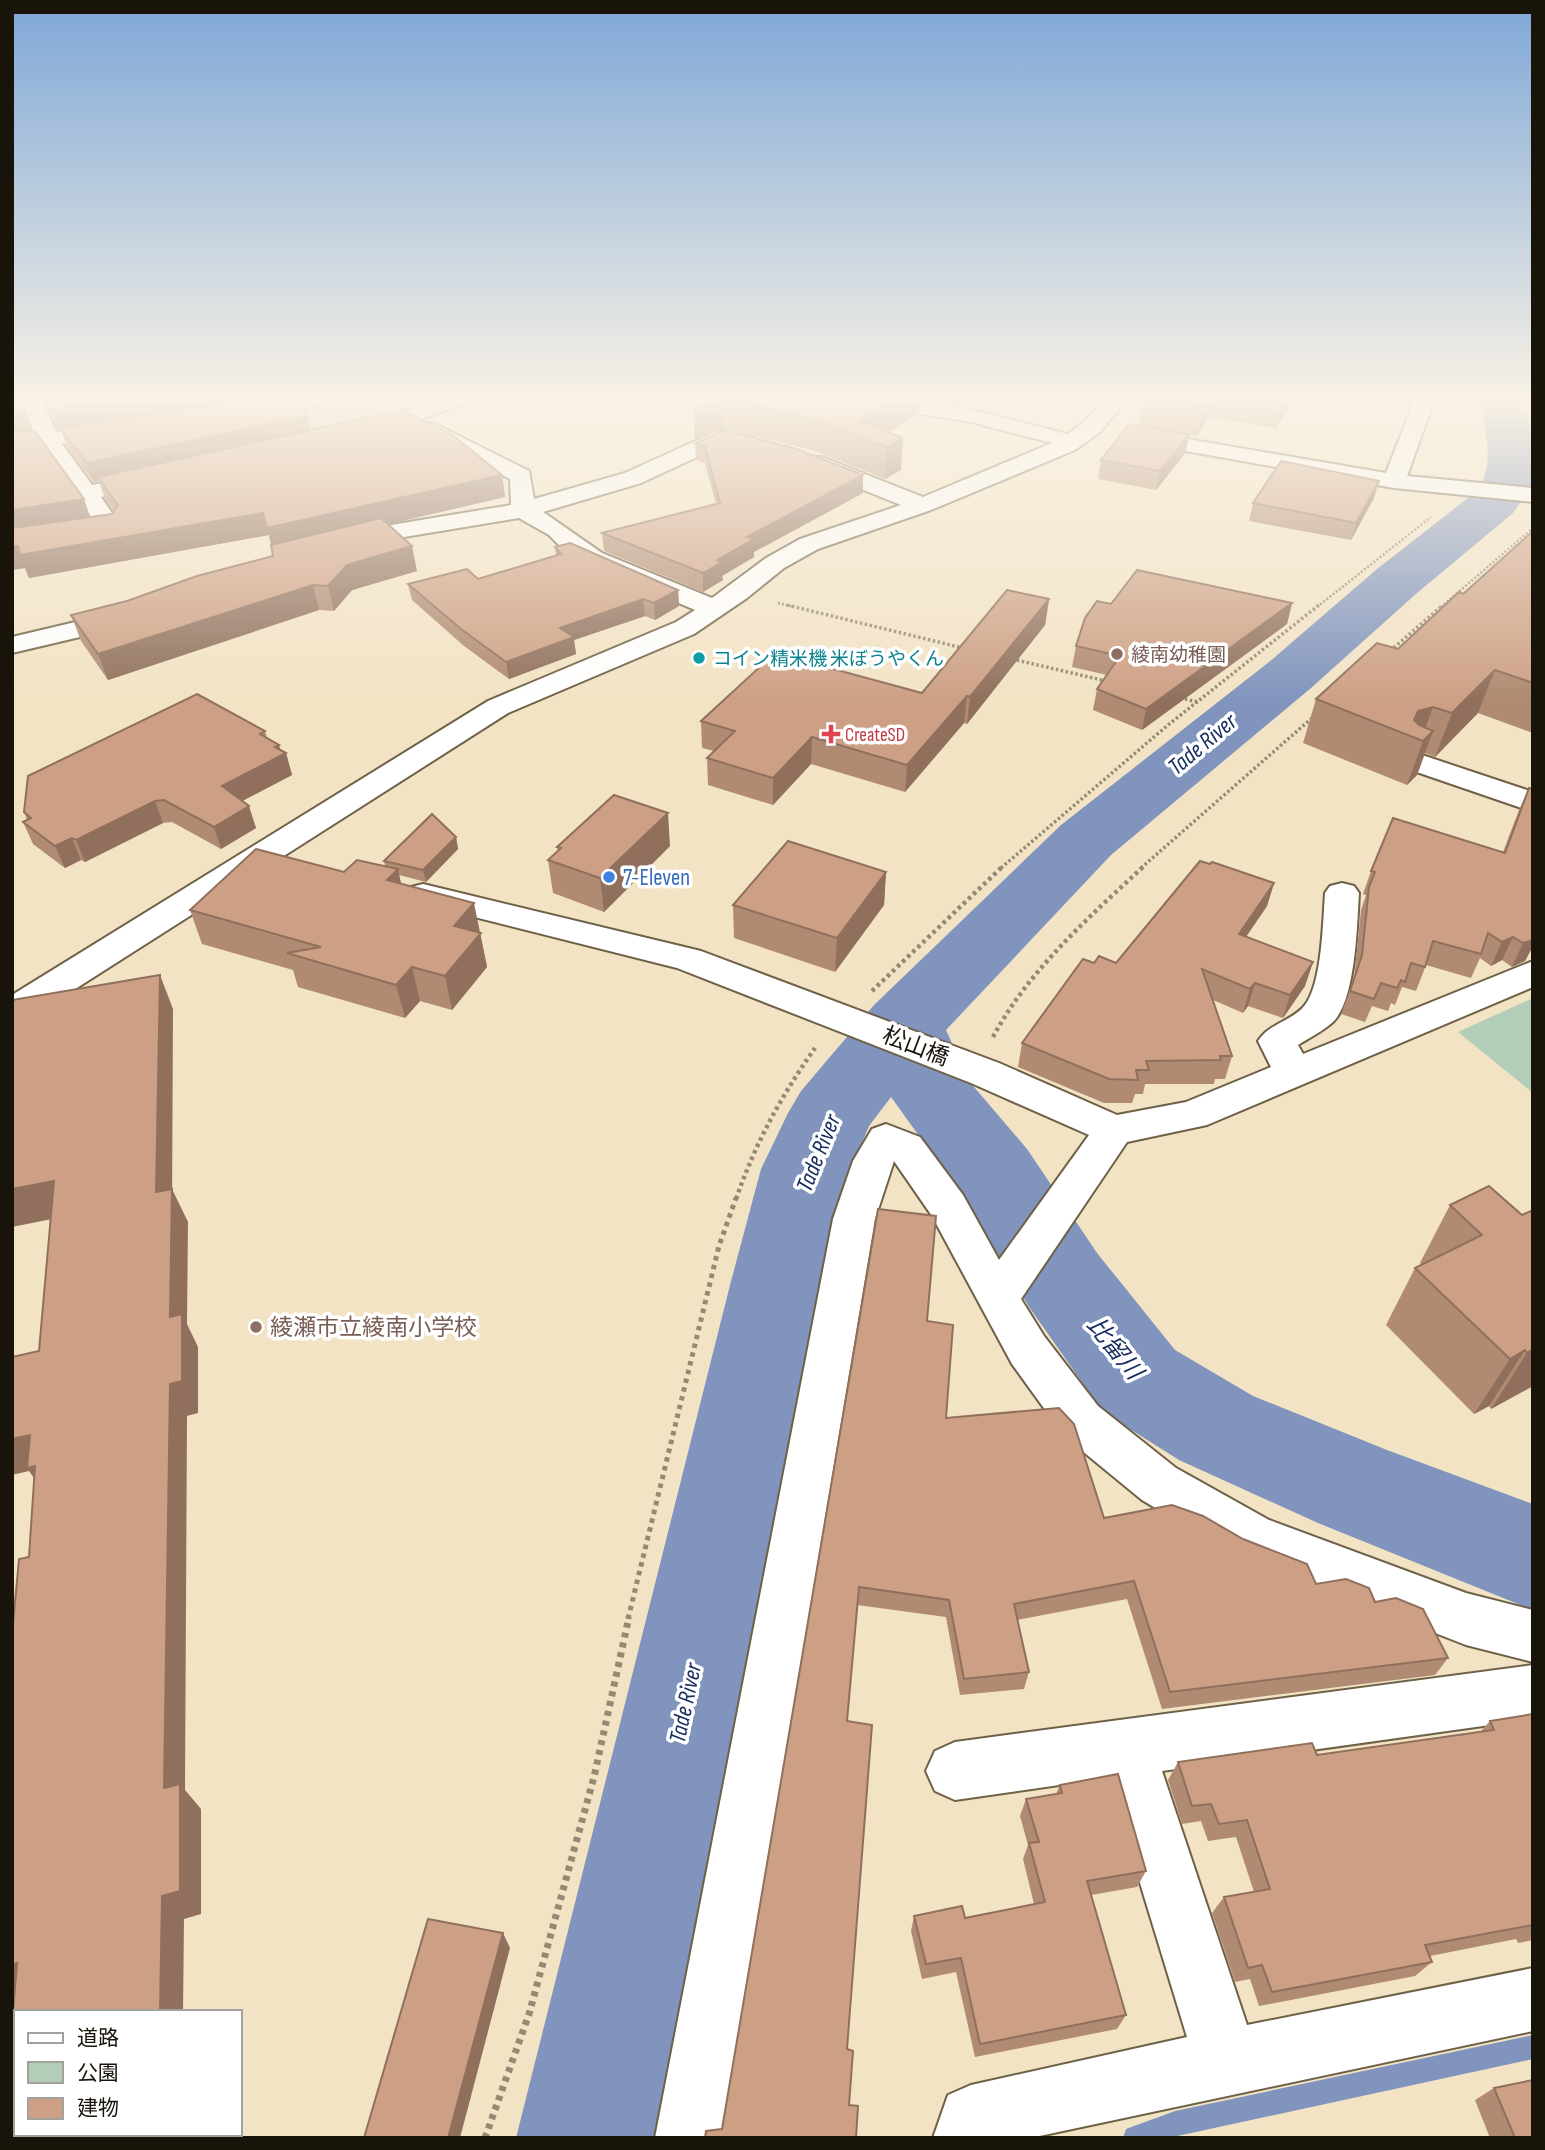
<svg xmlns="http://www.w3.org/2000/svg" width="1545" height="2150" font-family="'Sofia Sans Condensed','Noto Sans JP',sans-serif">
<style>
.green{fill:#b2ceb9}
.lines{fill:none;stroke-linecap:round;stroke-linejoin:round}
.stream{fill:#8094bd;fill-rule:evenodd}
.river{fill:#8094bd;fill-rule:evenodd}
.minor-casing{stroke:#6e6147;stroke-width:4}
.path-far4{stroke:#948a74;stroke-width:2.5;stroke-dasharray:2 2;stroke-linecap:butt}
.path-far3{stroke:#948a74;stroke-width:3.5;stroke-dasharray:2.5 2.5;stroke-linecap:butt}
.path-far2{stroke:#948a74;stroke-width:4.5;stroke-dasharray:3.5 3.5;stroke-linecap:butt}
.path-far1{stroke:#948a74;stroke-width:5;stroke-dasharray:4.5 4.5;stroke-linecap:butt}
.path{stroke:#948a74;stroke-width:7;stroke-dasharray:5 5;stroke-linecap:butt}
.minor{fill:#fff;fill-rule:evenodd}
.wall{fill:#b08a72}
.shaded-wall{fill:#90705d}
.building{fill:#cda085;stroke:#90705d;stroke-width:2}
.education-dot{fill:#8d6e63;stroke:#fff;stroke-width:2.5}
.culture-dot{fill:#0f9aa8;stroke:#fff;stroke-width:2.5}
.health-dot{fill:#e0444e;stroke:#fff;stroke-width:2.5}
.shop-dot{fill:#3f7fe0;stroke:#fff;stroke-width:2.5}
.labels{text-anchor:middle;stroke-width:7;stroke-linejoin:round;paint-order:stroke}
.far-education-label{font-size:19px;fill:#785e54;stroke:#fff;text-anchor:start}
.far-culture-label{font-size:19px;fill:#0d838f;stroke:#fff;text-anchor:start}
.far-health-label{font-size:19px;fill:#be3a42;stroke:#fff;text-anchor:start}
.shop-label{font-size:23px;fill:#366cbe;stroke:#fff;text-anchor:start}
.street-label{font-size:23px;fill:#191409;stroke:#fff}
.education-label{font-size:23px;fill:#785e54;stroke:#fff;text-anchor:start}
.water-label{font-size:24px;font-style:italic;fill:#182e61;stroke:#fff}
</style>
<rect width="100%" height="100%" fill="#f2e3c5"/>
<g class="green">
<polygon points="337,400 366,400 382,417 304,444 280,410"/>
<polygon points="1533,998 1533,1093 1458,1032"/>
</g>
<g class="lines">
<polygon class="stream" points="1533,2035 1533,2059 1168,2138 1123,2138 1126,2129 1175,2111"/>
<path class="river" d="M1479,400H1523L1533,434V484L1513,513L1417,593L1311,688L1111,855L946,1030L969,1081L1027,1149L1097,1253L1175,1350L1253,1396L1387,1450L1533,1504V1610L1318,1523L1179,1460L1103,1412L1029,1307L963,1197L891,1097L869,1126L851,1169L662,2138H516L730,1285L761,1169L788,1113L801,1091L874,1005L1061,825L1269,662L1377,569L1477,491C1496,465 1485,429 1479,400Z"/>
<defs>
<g id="minor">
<polygon points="22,400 42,400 56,432 113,423 121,424 124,429 121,434 62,444 92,485 154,473 165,480 162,485 101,497 112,513 108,518 92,518 42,447 12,452 12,439 35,436"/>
<path d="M274,400H323C316,410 246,420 239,410L242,406Z"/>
<polygon points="435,400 465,400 462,404 371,437 355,437 352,432 355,427"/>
<polygon points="1105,400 1126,400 1100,432 1075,450 931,510 818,549 784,568 747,598 694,634 508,713 25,1021 12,1024 12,995 488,701 676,622 695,610 584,563 569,555 549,535 519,518 380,541 344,550 335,548 332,543 335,538 379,527 511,505 510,479 417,433 414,428 417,423 433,423 529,471 534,499 625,473 715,432 723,431 754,438 757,443 754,448 746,450 725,444 641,483 543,512 602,553 712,598 766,558 800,539 901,505 806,467 803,462 806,457 822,457 923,497 1052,443 967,421 921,414 918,410 921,406 968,409 1068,434 1084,422"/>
<polygon points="1411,400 1431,400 1430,412 1407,476 1533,488 1533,502 1394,488 1135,442 1124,436 1135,430 1386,473 1410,412"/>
<polygon points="126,610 135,612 139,618 135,624 12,653 12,637"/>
<polygon points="1416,753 1533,792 1533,812 1405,768 1401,762 1405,756"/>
<path d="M1342,883L1354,886L1359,893C1357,924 1356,997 1334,1021C1325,1030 1309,1038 1298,1045L1303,1054L1533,961V987L1207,1125L1127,1142L1021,1299L1044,1336L1098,1406L1176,1468L1269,1520L1466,1593L1533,1610V1662L1466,1645L1235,1555L1142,1500L1064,1436L1012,1364L932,1216L894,1161L875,1219L721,2138H655L833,1219L853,1161L872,1129L886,1124L920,1137L963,1195L999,1260L1089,1135L971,1083L677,968L411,901L406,894L411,887L423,884L701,951L999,1063L1117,1115L1186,1102L1271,1067L1258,1041C1269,1023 1293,1021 1305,1005C1322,983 1323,921 1325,893L1330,886Z"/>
<polygon points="1533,1665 1533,1719 1162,1771 1247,2025 1533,1968 1533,2031 1030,2138 933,2138 948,2095 971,2085 1187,2037 1108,1778 955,1800 935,1791 926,1771 935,1751 955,1742"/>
</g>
</defs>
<use href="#minor" class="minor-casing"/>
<g class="path-far4">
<polyline points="778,603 794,607"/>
<polyline points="1317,607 1431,517"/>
<polyline points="1441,607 1533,528"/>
</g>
<g class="path-far3">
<polyline points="787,605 963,648"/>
<polyline points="1390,651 1443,605"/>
<polyline points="1012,659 1106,681"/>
<polyline points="1180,698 1198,702"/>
<polyline points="1001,868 1168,725 1319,605"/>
<polyline points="1141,868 1312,718"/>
</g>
<g class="path-far2">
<polyline points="872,991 1002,867"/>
<path d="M993,1037C1028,971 1089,917 1143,867"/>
<path d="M736,1199C756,1142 780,1098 815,1048"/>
</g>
<polyline class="path-far1" points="628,1619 719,1246 736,1198"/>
<polyline class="path" points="485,2138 529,2014 594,1777 629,1617"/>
<use href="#minor" class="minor"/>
</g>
<g class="wall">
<polygon points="12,400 31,430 84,499 90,517 112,514 114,511 105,499 99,481 93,482 67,447 61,430 58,430 45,400 298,400 307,416 310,431 502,475 505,497 388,524 417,571 352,590 334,611 319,610 108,680 81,641 71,615 127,601 273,556 269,535 29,578 25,568 12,570"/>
<polygon points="713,400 973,400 966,405 921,403 918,406 918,414 889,433 901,470 885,479 812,450 724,428 695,439 694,408"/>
<polygon points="1133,400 1294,400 1276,428 1210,417 1196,437 1189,435 1185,453 1156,490 1098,479 1101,460 1139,425 1143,403"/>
<polygon points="695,443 863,475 863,493 754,552 754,557 722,576 723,580 703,592 604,551 602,533 716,504 705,463 696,460"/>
<polygon points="1374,498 1351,540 1249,521 1253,503"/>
<polygon points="1533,531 1533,733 1478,713 1435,757 1425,753 1417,775 1407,785 1303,743 1316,699 1398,649 1463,594"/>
<polygon points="555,547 678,590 679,606 655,620 645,616 574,640 576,654 509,679 464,646 412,600 408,584 478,579 556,555"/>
<polygon points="1049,599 1045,625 967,724 964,723 905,792 811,764 773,805 708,785 707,758 714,751 702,748 701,721 922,693"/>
<polygon points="1292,603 1287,624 1142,730 1093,710 1097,689 1107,675 1072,667 1076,646 1111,604"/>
<polygon points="265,731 267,738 281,750 286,753 292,775 242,801 256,828 221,849 172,822 163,823 85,862 81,860 65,868 33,844 23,822 27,820 24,812"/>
<polygon points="1529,788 1533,789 1533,946 1525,961 1512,967 1502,960 1491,966 1480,958 1471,978 1426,965 1416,991 1402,987 1395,1005 1391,1003 1388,1011 1372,1006 1365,1022 1341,1014 1354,979 1361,910 1366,895 1363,894 1371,871 1503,852 1519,810"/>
<polygon points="456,837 458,849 426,882 399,875 401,884 480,933 487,967 452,1010 420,1001 405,1018 298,987 293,970 202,944 190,910 344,872 385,866 384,861"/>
<polygon points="670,846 604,912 553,893 548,860 558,851 557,847"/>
<polygon points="1210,864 1274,883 1267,906 1246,937 1313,962 1305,986 1283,1018 1248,1006 1243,1013 1213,1000 1232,1056 1225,1079 1215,1079 1214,1084 1145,1084 1143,1094 1135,1094 1132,1103 1104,1103 1018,1067 1022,1043 1094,963 1116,963"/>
<polygon points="886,872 884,905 835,972 734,938 733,905"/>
<polygon points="1450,1205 1522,1215 1533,1386 1491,1409 1489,1406 1474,1414 1386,1325 1415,1268 1422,1265 1420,1263"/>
<polygon points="878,1209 927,1321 946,1418 1104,1518 1375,1602 1448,1658 1435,1675 1162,1709 1127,1599 1017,1620 1029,1672 1024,1689 960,1695 946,1617 857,1605 722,2129"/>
<polygon points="1533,1714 1533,1940 1518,1943 1516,1939 1430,1956 1432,1962 1415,1976 1259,2006 1250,1979 1235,1982 1212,1913 1224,1897 1254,1892 1236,1837 1208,1841 1201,1821 1182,1824 1168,1780 1178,1762 1317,1755 1481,1731 1490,1721"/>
<polygon points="1060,1785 1146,1871 1137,1887 1091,1895 1126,2015 1117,2029 975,2057 956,1972 922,1979 911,1931 914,1916 965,1918 1034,1904 1023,1859 1028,1845 1020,1816 1026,1799 1056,1794"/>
<polygon points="1494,2088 1533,2138 1490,2138 1475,2100"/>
</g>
<g class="shaded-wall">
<polygon points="117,400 256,400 58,430 51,410"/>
<polygon points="398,400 424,400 399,403"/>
<polygon points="717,400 723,400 724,428 695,439 694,408"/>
<polygon points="893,400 921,400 921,403 918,406 918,414 874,442 859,421"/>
<polygon points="967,400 973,400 966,405"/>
<polygon points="1207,400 1214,400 1210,417 1196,437 1203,406"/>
<polygon points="1282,400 1294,400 1276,428"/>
<polygon points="25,413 32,434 12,437 12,415"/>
<polygon points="307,416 311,434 98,477 99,481 93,482 87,463"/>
<polygon points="1189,435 1185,453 1156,490 1160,471"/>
<polygon points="903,438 901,470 885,479 887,447"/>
<polygon points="502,475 505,497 273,551 269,535 29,578 25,568 12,570 12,546 263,513"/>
<polygon points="863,475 863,493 754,552 754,557 722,576 723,580 703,592 703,573 717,560 747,537"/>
<polygon points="1379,481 1374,498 1351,540 1356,523"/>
<polygon points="84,499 91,521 12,533 12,510"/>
<polygon points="412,546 417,571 352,590 334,611 328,586 347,565"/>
<polygon points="313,585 319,610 108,680 98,654"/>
<polygon points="678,590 679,606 655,620 654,603"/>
<polygon points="643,599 645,616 574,640 576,654 509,679 506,662 560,628"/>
<polygon points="1049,599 1045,625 967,724 970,697"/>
<polygon points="1292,603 1287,624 1142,730 1146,709"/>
<polygon points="1495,670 1478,713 1435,757 1452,713"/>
<polygon points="967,696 964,723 905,792 907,765"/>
<polygon points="1433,707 1421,740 1410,736 1418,711"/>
<polygon points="1433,731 1417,775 1407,785 1423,741"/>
<polygon points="812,737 811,764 773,805 773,778"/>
<polygon points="279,745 282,755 286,753 292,775 229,808 222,786"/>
<polygon points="155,801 163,823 85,862 76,840"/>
<polygon points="249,806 256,828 221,849 214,827"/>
<polygon points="668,813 670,846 604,912 600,878"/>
<polygon points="456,837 458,849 426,882 423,870"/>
<polygon points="72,838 81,860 65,868 55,846"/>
<polygon points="398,869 405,903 387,880"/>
<polygon points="886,872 884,905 835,972 837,938"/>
<polygon points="1274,883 1267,906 1232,957 1239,934"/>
<polygon points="474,903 487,967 452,1010 445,976 454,926"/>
<polygon points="1513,937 1502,960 1491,966 1502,942"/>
<polygon points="1533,940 1533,946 1525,961 1512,967 1523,943"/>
<polygon points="1313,962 1305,986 1283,1018 1290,995"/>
<polygon points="412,967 420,1001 405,1018 396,985"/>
<polygon points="160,975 173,1009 172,1211 172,1189 188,1222 187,1324 198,1347 198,1413 187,1416 185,1790 201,1809 201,1914 184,1919 183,2012 160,2012 164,1788 156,1192"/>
<polygon points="1255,983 1248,1006 1243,1013 1250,989"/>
<polygon points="54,1181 72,1215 12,1227 12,1189"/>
<polygon points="1525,1350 1489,1406 1474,1414 1510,1359"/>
<polygon points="1533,1350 1533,1386 1491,1409 1527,1353"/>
<polygon points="30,1435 49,1499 29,1471 12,1475 12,1439"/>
<polygon points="503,1933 510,1948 460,2138 448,2138"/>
<polygon points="17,1963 45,1984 12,1993 12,1965"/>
<polygon points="16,2132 16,2134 88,2134 77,2138 12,2138 12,2133"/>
</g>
<g class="building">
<polygon points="12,400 20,400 25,413 12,415"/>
<polygon points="46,400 117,400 51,410"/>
<polygon points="249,400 298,400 307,416 87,463 60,428"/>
<polygon points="733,400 893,400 859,421 903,438 887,447 812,419"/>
<polygon points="1170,400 1207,400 1203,406"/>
<polygon points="402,410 451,434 502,475 267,528 263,513 20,555 18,546 12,546 12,528 112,514 118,505 98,477"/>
<polygon points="1129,424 1189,435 1160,471 1101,460"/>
<polygon points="34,430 84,499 12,510 12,432"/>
<polygon points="725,430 794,448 863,475 747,537 754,539 717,560 722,562 703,573 602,533 720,503 705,446 695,443"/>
<polygon points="1281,461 1379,481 1356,523 1253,503"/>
<polygon points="381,518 412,546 347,565 328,586 313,585 98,654 71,615 127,601 197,576 273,556 271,545"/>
<polygon points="1533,531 1533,683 1495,670 1452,713 1433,707 1418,711 1414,720 1419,725 1433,731 1423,741 1316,699 1377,643 1398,649 1459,592 1463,594"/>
<polygon points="570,543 678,590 654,603 643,599 560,628 574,637 506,662 461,629 408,584 467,569 478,579 561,554 555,547"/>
<polygon points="1137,570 1292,603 1146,709 1097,689 1120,656 1076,646 1085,618 1097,601 1111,604"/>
<polygon points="1007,590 1049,599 970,697 967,696 907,765 812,737 773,778 707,758 735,731 701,721 775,653 922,693"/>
<polygon points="197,694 265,731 260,734 279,745 275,747 286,753 222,786 249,806 214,827 164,800 155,801 76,840 72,838 55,846 23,822 31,818 24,812 28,776"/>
<polygon points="1529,788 1533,789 1533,940 1523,943 1513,937 1502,942 1488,933 1481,954 1433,941 1425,967 1411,963 1405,982 1401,980 1397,988 1381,983 1374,999 1350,991 1362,955 1369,887 1375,872 1371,871 1393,818 1505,853"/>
<polygon points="614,795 668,813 600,878 548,860 561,848 557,847"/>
<polygon points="432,814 456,837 423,870 384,861"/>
<polygon points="788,841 886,872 837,938 733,905"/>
<polygon points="256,849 344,872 357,860 398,869 387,880 474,903 454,926 481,933 445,976 412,967 396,985 287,953 321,947 190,910"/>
<polygon points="1200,861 1210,864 1212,862 1274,883 1239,934 1313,962 1290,995 1255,983 1250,989 1202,969 1232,1056 1220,1056 1221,1060 1146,1061 1149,1070 1136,1070 1138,1080 1109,1079 1022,1043 1083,959 1094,963 1099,956 1116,963"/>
<polygon points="160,975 156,1192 172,1189 170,1317 182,1314 182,1381 170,1384 164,1788 180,1784 180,1891 162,1896 160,2012 16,2012 16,2132 12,2133 12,2023 17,1963 12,1965 12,1635 19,1559 29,1557 35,1466 27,1468 30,1435 12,1439 12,1357 39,1351 54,1181 12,1189 12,1000"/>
<polygon points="1489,1186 1522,1215 1533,1210 1533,1350 1527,1353 1525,1350 1510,1359 1415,1268 1482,1235 1450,1205"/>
<polygon points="878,1209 936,1216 927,1321 953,1325 946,1418 1059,1408 1074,1424 1104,1518 1172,1505 1203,1516 1243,1539 1307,1564 1316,1584 1346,1579 1369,1588 1375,1602 1396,1598 1423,1609 1448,1658 1170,1692 1134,1581 1014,1604 1029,1672 964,1679 949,1600 859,1587 847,1721 872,1725 847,2049 853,2051 849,2105 858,2106 856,2138 705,2138 706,2131 722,2129"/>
<polygon points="1533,1714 1533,1925 1425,1945 1432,1962 1272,1992 1262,1965 1248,1968 1224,1897 1270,1889 1247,1820 1219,1824 1211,1804 1192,1806 1178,1762 1312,1743 1317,1755 1494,1730 1490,1721"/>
<polygon points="1118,1774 1146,1871 1087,1881 1126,2015 980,2044 961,1958 926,1964 914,1916 962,1906 965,1918 1045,1902 1029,1843 1039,1842 1026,1799 1062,1793 1060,1785"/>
<polygon points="428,1919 503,1933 448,2138 364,2138"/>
<polygon points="1533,2080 1533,2138 1515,2138 1494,2088"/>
</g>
<linearGradient id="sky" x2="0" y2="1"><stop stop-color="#7ea7d7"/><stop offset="0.57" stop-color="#f9f2e5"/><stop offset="1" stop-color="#f9f2e5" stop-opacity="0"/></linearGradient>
<rect width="1545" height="701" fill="url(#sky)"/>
<g class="education-dot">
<circle cx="1117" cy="654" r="7"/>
<circle cx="256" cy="1327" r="7"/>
</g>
<circle class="culture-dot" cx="699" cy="658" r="7"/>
<path class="health-dot" d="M827.5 723.5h7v7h7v7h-7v7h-7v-7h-7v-7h7z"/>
<circle class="shop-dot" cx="609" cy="877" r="7"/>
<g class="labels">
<g class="far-education-label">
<text x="1131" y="661">綾南幼稚園</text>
</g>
<g class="far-culture-label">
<text x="713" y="665">コイン精米機 米ぼうやくん</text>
</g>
<g class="far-health-label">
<text x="845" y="741">CreateSD</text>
</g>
<g class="shop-label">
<text x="623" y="885">7-Eleven</text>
</g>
<g class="street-label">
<text transform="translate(916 1046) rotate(21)" y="8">松山橋</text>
</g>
<g class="education-label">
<text x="270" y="1335">綾瀬市立綾南小学校</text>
</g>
<g class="water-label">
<text transform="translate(1202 744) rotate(-40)" y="8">Tade River</text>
<text transform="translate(818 1153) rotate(-68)" y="8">Tade River</text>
<text transform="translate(1115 1348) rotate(51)" y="8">比留川</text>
<text transform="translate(685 1703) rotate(-78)" y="8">Tade River</text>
</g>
</g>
<rect width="1545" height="2150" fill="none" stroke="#191409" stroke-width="28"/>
<rect x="14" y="2010" width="228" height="126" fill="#ffffff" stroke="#a3a19d" stroke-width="2"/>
<rect x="28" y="2033" width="35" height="10" fill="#ffffff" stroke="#a3a19d" stroke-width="2"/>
<text x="77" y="2045" font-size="21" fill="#191409">道路</text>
<rect x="28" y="2062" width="35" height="21" fill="#b2ceb9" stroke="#a3a19d" stroke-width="2"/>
<text x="77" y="2080" font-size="21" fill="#191409">公園</text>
<rect x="28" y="2098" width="35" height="21" fill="#cda085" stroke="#a3a19d" stroke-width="2"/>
<text x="77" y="2115" font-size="21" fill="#191409">建物</text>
</svg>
